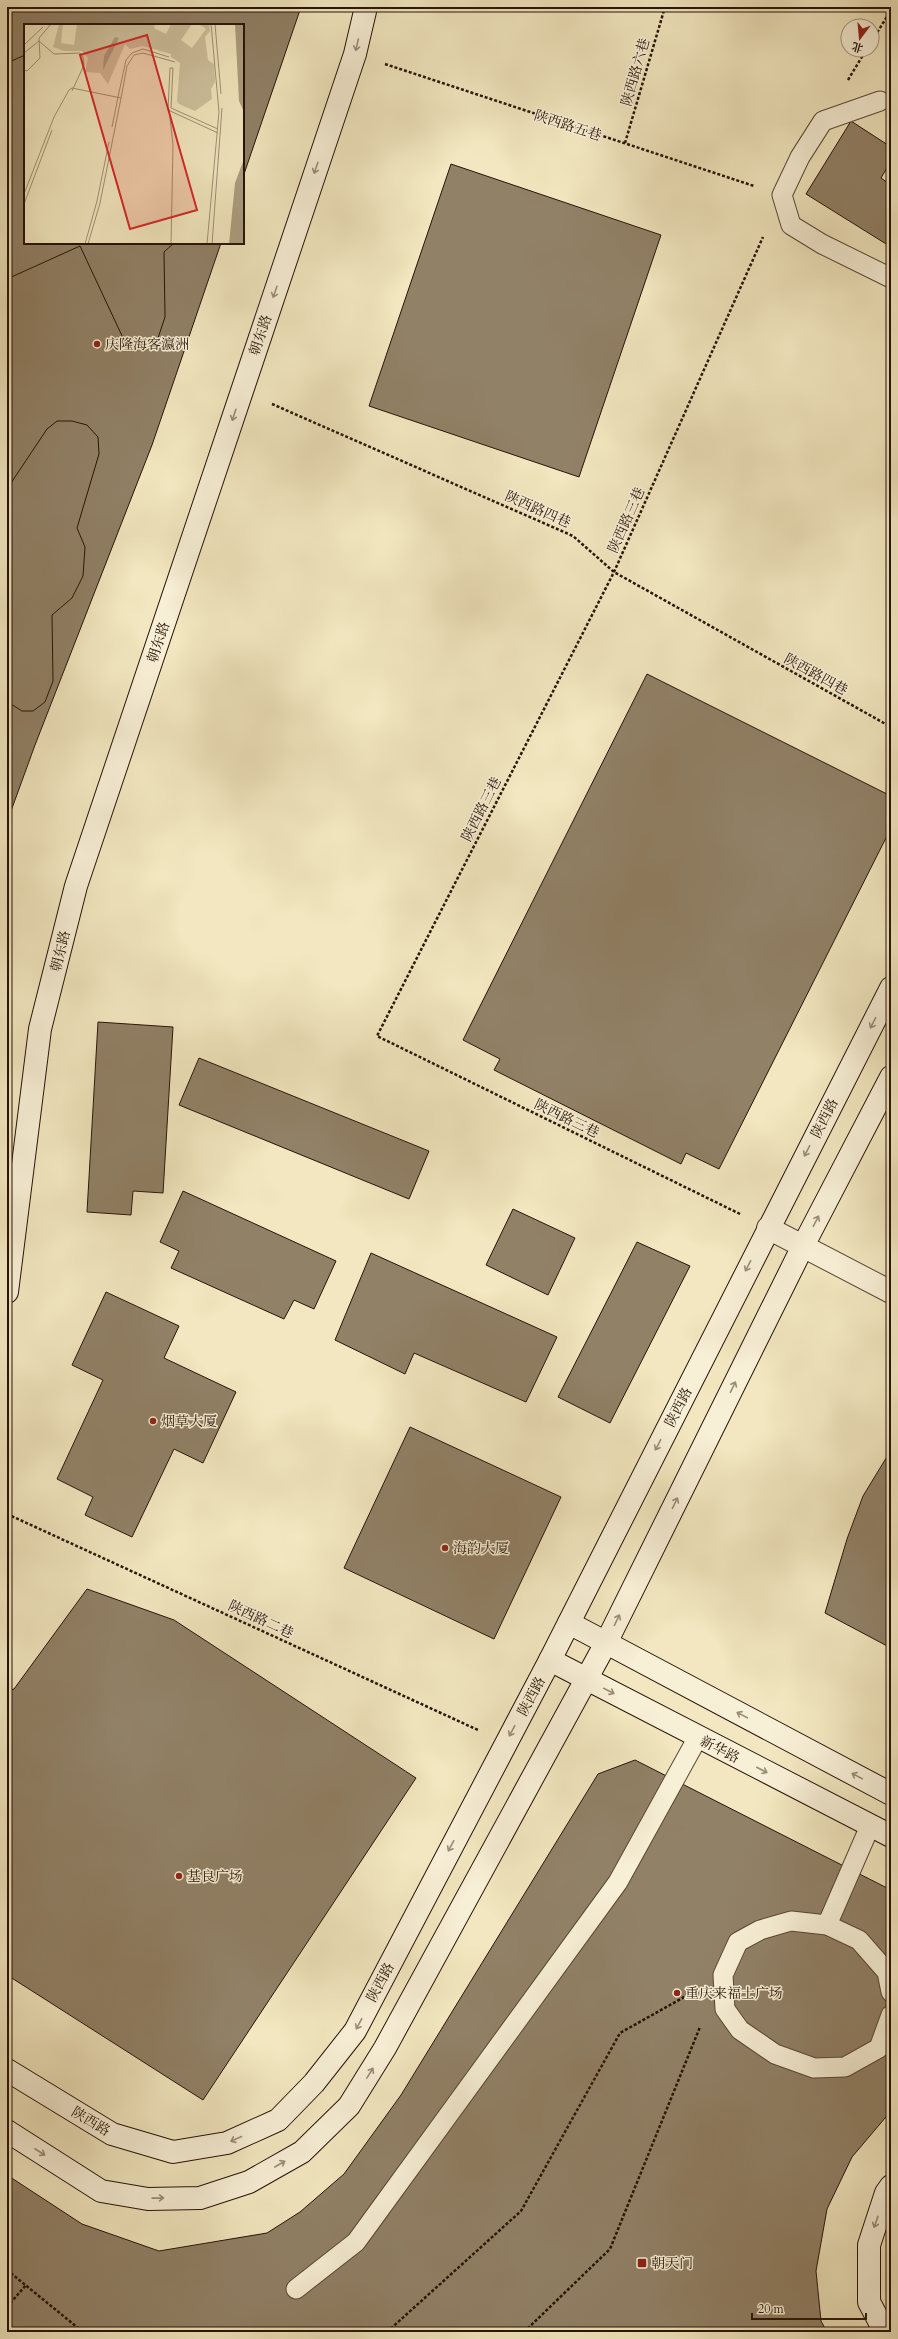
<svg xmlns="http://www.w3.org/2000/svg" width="898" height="2339" font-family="Cardo,'Noto Serif SC',serif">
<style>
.building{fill:#918167;stroke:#271306}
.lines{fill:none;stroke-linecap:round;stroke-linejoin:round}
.lane-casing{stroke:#5a4834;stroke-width:21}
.street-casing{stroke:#5a4834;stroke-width:24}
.secondary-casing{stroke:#271306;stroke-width:24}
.path{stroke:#271306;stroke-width:2.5;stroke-dasharray:3 2;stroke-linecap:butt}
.lane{stroke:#f7efd6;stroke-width:19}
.street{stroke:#f7efd6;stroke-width:22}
.secondary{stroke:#f7efd6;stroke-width:22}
.oneway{stroke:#998c78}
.poi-dot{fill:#8f2418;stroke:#f7efd6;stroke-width:1.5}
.labels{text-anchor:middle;stroke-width:3;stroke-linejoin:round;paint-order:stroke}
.street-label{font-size:14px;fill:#271306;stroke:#f7efd6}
.poi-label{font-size:14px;fill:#271306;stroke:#f7efd6;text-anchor:start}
.inset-road{fill:none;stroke:#a19276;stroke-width:1}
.view{fill:#d62828;fill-opacity:0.15;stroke:#d62828;stroke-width:2}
.inset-edge{fill:none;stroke:#271306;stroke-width:2}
</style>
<rect width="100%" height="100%" fill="#f2e7c0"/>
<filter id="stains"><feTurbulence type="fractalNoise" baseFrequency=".005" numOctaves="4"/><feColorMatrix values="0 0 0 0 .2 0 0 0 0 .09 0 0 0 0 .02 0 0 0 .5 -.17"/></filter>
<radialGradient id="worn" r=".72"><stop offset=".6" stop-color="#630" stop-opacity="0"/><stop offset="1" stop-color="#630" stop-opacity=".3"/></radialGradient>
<g class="building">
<polygon points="7,7 301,7 243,177 243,25 25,25 25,243 221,243 152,445 35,745 7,822"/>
<polygon points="25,55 25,243 174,243 164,252 165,317 158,338 145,346 135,347 124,340 80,246 7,279 7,63"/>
<polygon points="851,121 891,147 891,161 881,178 891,185 891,247 806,194"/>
<polygon points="451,164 661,235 579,477 369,406"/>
<polygon points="57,421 72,421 87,425 98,437 99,454 77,528 85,547 83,576 72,598 52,615 53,681 45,702 33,711 22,711 11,704 7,697 7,489 47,429"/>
<polygon points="647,674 891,796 891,828 719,1169 686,1153 681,1164 494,1070 500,1059 463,1040"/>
<polygon points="98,1022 173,1027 163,1193 133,1191 131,1215 87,1212"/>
<polygon points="199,1058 429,1151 409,1199 179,1105"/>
<polygon points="183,1191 336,1261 314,1309 294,1300 284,1319 171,1268 179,1251 160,1242"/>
<polygon points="513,1209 575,1238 548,1295 486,1265"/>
<polygon points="637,1242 690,1266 610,1423 558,1397"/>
<polygon points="371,1253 557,1337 526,1402 414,1353 405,1374 335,1340"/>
<polygon points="106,1292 179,1326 164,1358 236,1392 203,1463 174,1449 132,1537 85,1515 93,1497 57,1479 103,1380 72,1365"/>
<polygon points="410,1427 561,1497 494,1639 344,1568"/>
<polygon points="891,1450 891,1648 825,1613 847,1539 863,1496"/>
<polygon points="87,1589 174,1620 416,1778 203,2100 7,1975 7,1691 14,1689"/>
<polygon points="635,1760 891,1890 891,2111 852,2157 827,2209 816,2271 821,2321 827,2332 7,2332 7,2175 82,2224 159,2251 267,2233 300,2212 344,2174 401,2095 598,1774"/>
</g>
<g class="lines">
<defs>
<g id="lane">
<polyline points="880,101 823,121 800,157 782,195 791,225 822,244 891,278"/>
<polyline points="827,1925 870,1826"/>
<polyline points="891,1992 887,1972 859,1940 827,1925 791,1921 760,1930 738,1942 723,1975 725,2009 740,2030 775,2054 814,2068 845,2067 879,2048 891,2015"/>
<polyline points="296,2289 356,2242 618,1882 698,1737"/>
</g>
<polyline id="street" points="768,1228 891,1292"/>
<g id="secondary">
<polyline points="7,1292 40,1029 76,886 355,54 366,7"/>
<polyline points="569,1623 891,1794"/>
<polyline points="550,1660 891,1836"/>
<polyline points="7,2070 112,2134 173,2152 227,2143 278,2120 314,2083 355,2031 550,1660 891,988"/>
<polyline points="7,2131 101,2191 148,2199 200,2198 249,2182 302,2152 349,2106 385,2048 606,1643 803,1246 891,1077"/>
<polyline points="885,2332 869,2302 869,2245 886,2193 891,2186"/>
</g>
</defs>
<use href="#lane" class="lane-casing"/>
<use href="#street" class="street-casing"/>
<use href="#secondary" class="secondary-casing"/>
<g class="path">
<polyline points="872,41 891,10"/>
<polyline points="385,64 754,186"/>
<polyline points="848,80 866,50"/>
<polyline points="625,143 665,7"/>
<polyline points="272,404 573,536 614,572 891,727"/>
<polyline points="740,1214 377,1036 614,572 763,237"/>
<polyline points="7,1514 478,1730"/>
<polyline points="7,2270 83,2332"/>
<polyline points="7,2307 26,2285"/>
<polyline points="387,2332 521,2211 620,2033 695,1991"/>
<polyline points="524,2332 610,2249 700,2027"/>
</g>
<use href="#lane" class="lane"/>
<use href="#street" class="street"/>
<use href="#secondary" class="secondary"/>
</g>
<defs><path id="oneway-shaft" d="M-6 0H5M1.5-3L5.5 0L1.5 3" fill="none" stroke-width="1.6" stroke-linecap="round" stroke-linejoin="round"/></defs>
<g class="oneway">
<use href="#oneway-shaft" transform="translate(357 45) rotate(103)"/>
<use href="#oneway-shaft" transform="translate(316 168) rotate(109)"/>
<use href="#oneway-shaft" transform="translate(275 292) rotate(109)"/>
<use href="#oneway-shaft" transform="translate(234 415) rotate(108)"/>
<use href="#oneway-shaft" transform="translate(873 1023) rotate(117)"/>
<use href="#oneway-shaft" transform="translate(807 1151) rotate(117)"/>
<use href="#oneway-shaft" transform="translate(816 1221) rotate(-63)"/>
<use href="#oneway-shaft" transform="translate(748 1266) rotate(117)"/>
<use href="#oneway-shaft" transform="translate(733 1387) rotate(-64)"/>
<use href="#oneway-shaft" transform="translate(658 1445) rotate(117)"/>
<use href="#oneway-shaft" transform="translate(675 1503) rotate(-64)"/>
<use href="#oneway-shaft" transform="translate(617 1620) rotate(-64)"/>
<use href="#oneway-shaft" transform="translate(609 1691) rotate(27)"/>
<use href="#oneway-shaft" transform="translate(742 1715) rotate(-152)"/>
<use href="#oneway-shaft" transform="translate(512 1731) rotate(118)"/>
<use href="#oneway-shaft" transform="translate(762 1770) rotate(27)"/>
<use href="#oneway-shaft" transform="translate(857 1776) rotate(-152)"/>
<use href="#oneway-shaft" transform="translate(451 1846) rotate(118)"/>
<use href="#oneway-shaft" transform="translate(359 2024) rotate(118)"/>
<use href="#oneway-shaft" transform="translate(370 2073) rotate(-58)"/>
<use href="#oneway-shaft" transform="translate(236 2139) rotate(156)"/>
<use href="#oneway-shaft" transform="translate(40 2152) rotate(33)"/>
<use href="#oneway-shaft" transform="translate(280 2164) rotate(-30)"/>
<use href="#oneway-shaft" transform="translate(158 2198) rotate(-1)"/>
<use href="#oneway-shaft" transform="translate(876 2222) rotate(109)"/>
</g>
<g class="poi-dot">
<circle cx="97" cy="344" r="4"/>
<circle cx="153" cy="1421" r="4"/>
<circle cx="445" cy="1548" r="4"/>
<circle cx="179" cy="1876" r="4"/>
<circle cx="677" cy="1993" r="4"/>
<rect x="637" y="2258" width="10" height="10" rx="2"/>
</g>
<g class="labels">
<g class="street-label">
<text transform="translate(635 72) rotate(-74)" y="5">陕西路六巷</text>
<text transform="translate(568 125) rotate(18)" y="5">陕西路五巷</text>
<text transform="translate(260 335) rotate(-71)" y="5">朝东路</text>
<text transform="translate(538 509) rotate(24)" y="5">陕西路四巷</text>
<text transform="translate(626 520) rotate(-66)" y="5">陕西路三巷</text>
<text transform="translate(158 642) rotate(-72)" y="5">朝东路</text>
<text transform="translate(816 674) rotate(29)" y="5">陕西路四巷</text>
<text transform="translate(481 809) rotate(-63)" y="5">陕西路三巷</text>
<text transform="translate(60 951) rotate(-76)" y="5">朝东路</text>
<text transform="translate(567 1118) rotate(26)" y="5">陕西路三巷</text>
<text transform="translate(824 1118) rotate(-63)" y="5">陕西路</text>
<text transform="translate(678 1407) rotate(-63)" y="5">陕西路</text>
<text transform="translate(261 1619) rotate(25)" y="5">陕西路二巷</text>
<text transform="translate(531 1696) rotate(-62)" y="5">陕西路</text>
<text transform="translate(720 1749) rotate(27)" y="5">新华路</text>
<text transform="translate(380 1982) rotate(-62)" y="5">陕西路</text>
<text transform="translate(91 2121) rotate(31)" y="5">陕西路</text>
</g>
<g class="poi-label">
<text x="105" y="349">庆隆海客瀛洲</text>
<text x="161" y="1426">烟草大厦</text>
<text x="453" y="1553">海韵大厦</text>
<text x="187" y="1881">基良广场</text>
<text x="685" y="1998">重庆来福士广场</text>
<text x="651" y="2268">朝天门</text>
</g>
</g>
<g transform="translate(24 24)">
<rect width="220" height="220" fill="#f2e7c0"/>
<path d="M35,0H39L37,19L50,21L53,0H131L130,4L142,10L147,0H168L157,16L168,24L182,5L175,0H185L186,7L181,13L184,36L190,40L191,58L187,65L188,75L171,87L155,80L153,77L156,39L147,33V30L119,22L106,25L101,20L84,60L76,49L61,48L64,34L58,27H40L29,23Z" fill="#cfc3a0"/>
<path d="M211,0H220V88L215,77ZM91,13L95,14L79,46L80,32ZM220,135V220H205L211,159Z" fill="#ad9f81"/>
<path class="inset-road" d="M191,0L197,70M0,21L19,3M0,29L15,17L30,30L56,29L59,33L60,41L48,67M0,46L3,47L16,34L15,14L27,0M94,73L102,36L108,29L119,25L145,33M97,74L103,42L110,31L119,29L151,38M145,85L149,121L147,220M88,103L94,73M194,105L147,84L149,44H146L144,86L194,109M0,170L30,93L45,66L48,64L97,74L76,179L64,220M0,180L28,106M61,220L73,177L85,118M183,220L195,88L187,0M188,220L198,84"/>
<path class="view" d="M123,11L173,186L106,205L56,31Z"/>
<rect width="220" height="220" class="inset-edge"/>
</g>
<rect width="898" height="2339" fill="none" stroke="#f2e7c0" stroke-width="24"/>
<rect x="8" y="8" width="882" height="2323" fill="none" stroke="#271306" stroke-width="2"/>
<rect x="12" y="12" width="874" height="2315" fill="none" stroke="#271306"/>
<g transform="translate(860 38) rotate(196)"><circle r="19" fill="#f7efd6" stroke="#a49783"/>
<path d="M0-3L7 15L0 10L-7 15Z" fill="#8f2418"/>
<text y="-6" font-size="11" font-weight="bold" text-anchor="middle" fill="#271306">北</text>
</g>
<path d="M752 2313v6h114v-6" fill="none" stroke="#271306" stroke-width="2"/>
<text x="758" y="2313" font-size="12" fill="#271306" stroke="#f7efd6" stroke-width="3" paint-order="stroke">20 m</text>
<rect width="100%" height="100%" filter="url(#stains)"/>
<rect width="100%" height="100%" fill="url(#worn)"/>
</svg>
